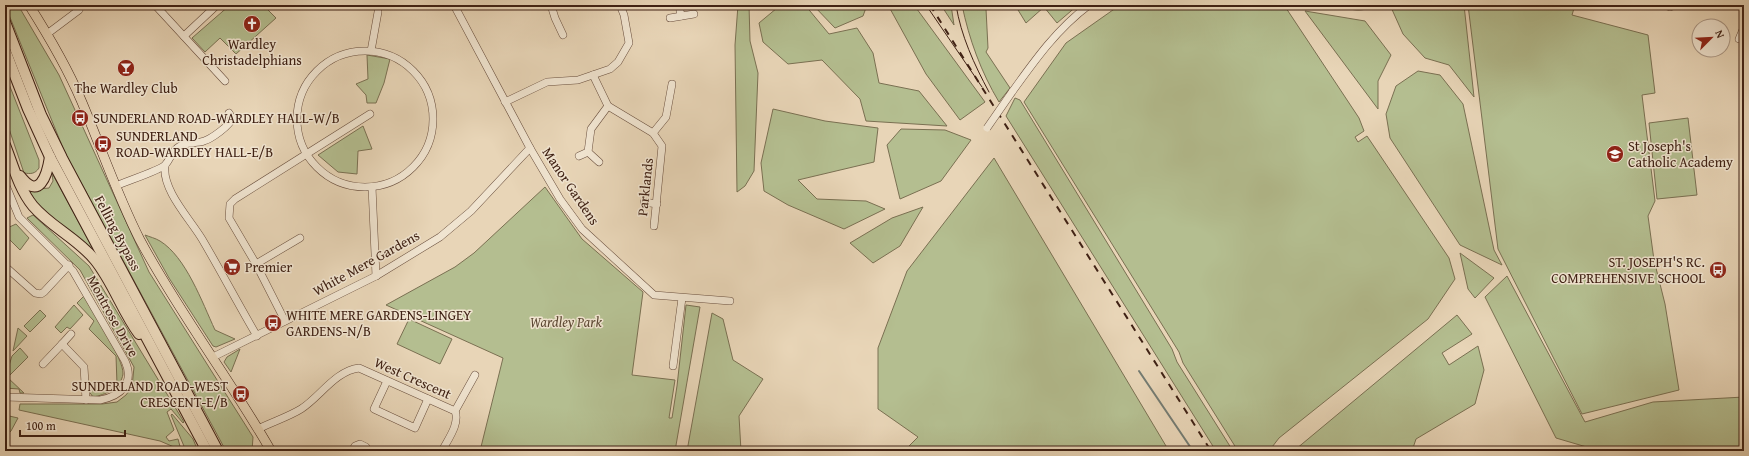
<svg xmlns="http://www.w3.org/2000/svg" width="1749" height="456" font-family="'Gentium Book Plus',serif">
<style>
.green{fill:#b4be90;stroke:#7a7052}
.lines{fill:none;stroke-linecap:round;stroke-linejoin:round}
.stream{stroke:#747c73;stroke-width:2}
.minor-casing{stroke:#694e3d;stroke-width:8}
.major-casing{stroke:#3f2114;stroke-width:10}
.highway-casing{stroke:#3f2114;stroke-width:12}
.minor{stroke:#f0e4d0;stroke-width:7}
.major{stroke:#e8d5b7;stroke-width:9}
.highway{stroke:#e8d5b7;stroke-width:10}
.tram{stroke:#3f2114;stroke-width:1}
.rail{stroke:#3f2114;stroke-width:2;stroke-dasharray:7 7;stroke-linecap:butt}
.minor-bridge-casing{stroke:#694e3d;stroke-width:8;stroke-linecap:butt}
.minor-bridge{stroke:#f0e4d0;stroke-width:7}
.labels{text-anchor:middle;stroke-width:3;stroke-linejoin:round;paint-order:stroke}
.poi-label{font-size:14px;fill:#3f2114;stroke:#f0e4d0;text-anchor:start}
.street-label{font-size:14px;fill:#3f2114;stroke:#f0e4d0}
.park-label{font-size:14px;font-style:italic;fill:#5c4833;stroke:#f0e4d0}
</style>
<rect width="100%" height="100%" fill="#e8d5b7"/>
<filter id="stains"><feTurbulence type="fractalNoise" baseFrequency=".005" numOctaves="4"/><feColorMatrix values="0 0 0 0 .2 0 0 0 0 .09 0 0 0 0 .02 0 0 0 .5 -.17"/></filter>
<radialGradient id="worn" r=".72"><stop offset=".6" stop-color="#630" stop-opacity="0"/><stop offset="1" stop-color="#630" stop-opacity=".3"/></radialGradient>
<g class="green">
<polygon points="5,5 18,5 59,75 149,272 253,437 252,451 226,451 65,153"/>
<polygon points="230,5 263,5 276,18 236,54 220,38 205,52 192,38"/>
<polygon points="738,5 749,5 750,41 758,73 754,171 745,186 737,192 735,45"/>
<polygon points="796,5 805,5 829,34 857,28 873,53 879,83 919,91 947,126 866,121 860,99 822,60 788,64 763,42 759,23 777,8"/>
<polygon points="813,5 867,5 863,16 835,28"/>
<polygon points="888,5 914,5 985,102 960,120 926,74"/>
<polygon points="941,5 951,5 954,25"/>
<path d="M962,5H992L986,9L988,48L986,52L1010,88L999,102C981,72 969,39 962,5Z"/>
<polygon points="1015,5 1078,5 1057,23 1044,7 1026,23"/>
<polygon points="1120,5 1284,5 1359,118 1364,131 1355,137 1358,142 1367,136 1449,258 1455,279 1428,319 1279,438 1269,451 1238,451 1183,363 1179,352 1024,102 1066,43"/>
<path d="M1342,5H1378C1368,10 1353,13 1342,5Z"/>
<polygon points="1390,5 1464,5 1474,97 1449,65 1425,58 1403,34"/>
<polygon points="1468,5 1575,5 1572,15 1648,35 1655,93 1642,95 1655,201 1648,216 1654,260 1665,304 1679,390 1582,414 1498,249"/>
<polygon points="1305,11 1365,21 1391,55 1378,81 1378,109"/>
<polygon points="367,55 390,59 384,83 376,103 367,103 366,95 356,84 368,79"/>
<polygon points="1418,71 1440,75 1463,104 1494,250 1502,265 1460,245 1390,138 1386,114 1396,86"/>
<path d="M5,74L39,160V168C35,174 31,174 24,173L5,117Z"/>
<polygon points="1015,98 1020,100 1172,349 1177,362 1233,451 1216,451 1006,116"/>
<polygon points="773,109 825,121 878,128 874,162 798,180 817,199 866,201 885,209 844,229 788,205 764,191 761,163"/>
<polygon points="1688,118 1697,195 1657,199 1649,123"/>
<polygon points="363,126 372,149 358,151 357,174 338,172 318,155"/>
<polygon points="901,129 945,130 971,140 941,181 900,199 887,145"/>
<polygon points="994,158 1169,451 913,451 908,447 918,437 878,409 878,348 907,271"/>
<polygon points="52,173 98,258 40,208 28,190 49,188 53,181"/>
<polygon points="545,187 582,239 643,292 632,375 675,380 669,418 672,418 677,386 686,305 700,307 675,451 480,451 503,358 386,305 455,267 474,253"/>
<polygon points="923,207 900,246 873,263 850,243 892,218"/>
<polygon points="33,215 89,266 184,422 183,423 171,409 167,412 174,430 166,437 169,441 178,439 181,450 160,441 19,410 20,404 102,404 117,402 126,395 132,387 134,367 80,270 27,218"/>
<polygon points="16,224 29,238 20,250 5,235 5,229"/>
<path d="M145,235C150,237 155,238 160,241C186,257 202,302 215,330L235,339L216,347L213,346L169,278Z"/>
<polygon points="1460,253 1494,278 1475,298 1468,289"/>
<polygon points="1507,276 1585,422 1653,402 1744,397 1744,451 1590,451 1590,448 1556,438 1485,297"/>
<path d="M84,296C92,311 124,359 123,374C121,388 105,395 93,397L88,390H109L117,384L116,356L89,329L94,321L77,303Z"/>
<polygon points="74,305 83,315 70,329 67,327 61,333 55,327"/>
<polygon points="40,310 46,316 30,332 24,326"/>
<polygon points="712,313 723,319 733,360 763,379 739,416 741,451 687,451"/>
<polygon points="1457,315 1472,334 1442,353 1449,365 1478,346 1484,370 1475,404 1416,439 1412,451 1299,451 1296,449"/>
<polygon points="409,319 452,339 440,364 397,344"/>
<polygon points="18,328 27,336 13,351"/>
<polygon points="20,348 28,357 10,375 7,372 12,356"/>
<polygon points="240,349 231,372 224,362 227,357"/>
<polygon points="7,377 24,393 20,393 19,389 5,388"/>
<polygon points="172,414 193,439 198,451 186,451 171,415"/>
<polygon points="5,415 18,418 11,431 5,437"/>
</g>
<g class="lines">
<polyline class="stream" points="1139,371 1193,451"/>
<defs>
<g id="minor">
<polyline points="155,5 225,81"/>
<polyline points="454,5 530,148 560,199 582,229 654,295 730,301"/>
<polyline points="551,5 555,18 563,35"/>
<polyline points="679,5 681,16"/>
<polyline points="1664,5 1670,7 1675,5"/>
<polyline points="670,18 694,14"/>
<polyline points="47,34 79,10"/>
<polyline points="184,36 217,5"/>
<polyline points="1739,39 1744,27"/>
<polyline points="371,51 378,12"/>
<circle cx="365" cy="119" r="68"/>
<polyline points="593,75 608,106 653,133 662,146 654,226"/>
<path d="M1012,92C1035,60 1057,29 1089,5"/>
<polyline points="505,102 547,82 578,80 610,69 618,62 629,43 624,15 620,5"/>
<polyline points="653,133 666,117 672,84"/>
<polyline points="579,156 588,152"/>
<polyline points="599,162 588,152 591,129 608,106"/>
<path d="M165,166C162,190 190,219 202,239C221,271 238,304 257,336"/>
<path d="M5,183L19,217L73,271L125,361C135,383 121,396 100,400L5,397"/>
<path d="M116,186C124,182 161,170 165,165C171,159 171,151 180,146C188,141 196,144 204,141C211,139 231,125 232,118L229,113"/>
<polyline points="372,187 376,276"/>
<polyline points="644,202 657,204"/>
<polyline points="256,264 300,238"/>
<polyline points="8,269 35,293 41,294 44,292 69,265"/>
<polyline points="285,321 256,264 229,218 230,204 235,199 370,114"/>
<polyline points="62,344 71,334"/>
<polyline points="213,357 376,276 440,237 471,211 530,148"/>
<polyline points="43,364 62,344 84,367 86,400"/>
<polyline points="673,366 682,298"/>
<polyline points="387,381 374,409 415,428 428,399"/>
<polyline points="455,411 475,375"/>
<path d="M258,429C272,422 288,417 301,409C320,397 335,371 359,368L455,411C460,424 448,439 442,451"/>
<polyline points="352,451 355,446 360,444 366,447 368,451"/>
</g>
<path id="major" d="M29,5C48,35 67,67 81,100C101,147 117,195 140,240C179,313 230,379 271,451"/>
<g id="highway">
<polyline points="5,22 41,115 62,158 218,451"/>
<polyline points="5,50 28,109 50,157 207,451"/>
<path d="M5,145C13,165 19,189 33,206C51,227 77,238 95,260C113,282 122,311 139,334"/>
<path d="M20,176C39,201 47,176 50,157"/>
</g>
</defs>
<use href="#minor" class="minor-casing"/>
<use href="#major" class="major-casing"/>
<use href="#highway" class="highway-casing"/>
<use href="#minor" class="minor"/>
<use href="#major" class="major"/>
<use href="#highway" class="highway"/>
<g class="tram">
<polyline points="926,5 982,87"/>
<path d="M956,5C961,36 974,64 989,92"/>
</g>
<polyline class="rail" points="930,5 1211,451"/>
<defs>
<polyline id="minor-bridge" points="987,128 1012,92"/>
</defs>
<use href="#minor-bridge" class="minor-bridge-casing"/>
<use href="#minor-bridge" class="minor-bridge"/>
</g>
<defs>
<symbol id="church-disc" viewBox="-11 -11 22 22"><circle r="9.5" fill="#8f2418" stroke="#f0e4d0"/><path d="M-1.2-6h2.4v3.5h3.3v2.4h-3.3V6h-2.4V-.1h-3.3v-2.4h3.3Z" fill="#fff"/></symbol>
<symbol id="bar-disc" viewBox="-11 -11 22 22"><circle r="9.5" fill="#8f2418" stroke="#f0e4d0"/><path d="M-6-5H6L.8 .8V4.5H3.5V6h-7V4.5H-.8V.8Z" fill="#fff"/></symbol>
<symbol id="bus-disc" viewBox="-11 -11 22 22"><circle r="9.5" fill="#8f2418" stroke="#f0e4d0"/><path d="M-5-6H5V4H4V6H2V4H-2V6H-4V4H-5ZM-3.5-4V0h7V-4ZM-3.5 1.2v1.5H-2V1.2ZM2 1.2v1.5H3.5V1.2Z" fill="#fff"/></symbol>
<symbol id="school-disc" viewBox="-11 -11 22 22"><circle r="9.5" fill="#8f2418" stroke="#f0e4d0"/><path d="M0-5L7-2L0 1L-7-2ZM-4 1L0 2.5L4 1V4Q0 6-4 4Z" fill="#fff"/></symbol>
<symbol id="supermarket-disc" viewBox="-11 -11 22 22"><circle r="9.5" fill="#8f2418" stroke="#f0e4d0"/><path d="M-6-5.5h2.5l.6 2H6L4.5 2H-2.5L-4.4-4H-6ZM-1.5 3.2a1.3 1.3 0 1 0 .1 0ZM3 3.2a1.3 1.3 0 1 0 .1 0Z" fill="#fff"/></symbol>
</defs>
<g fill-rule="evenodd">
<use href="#church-disc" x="242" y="14" width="20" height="20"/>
<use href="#bar-disc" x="116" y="58" width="20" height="20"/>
<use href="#bus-disc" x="70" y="108" width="20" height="20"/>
<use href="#bus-disc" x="93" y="134" width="20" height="20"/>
<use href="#school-disc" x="1605" y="144" width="20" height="20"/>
<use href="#supermarket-disc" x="222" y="257" width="20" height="20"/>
<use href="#bus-disc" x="1708" y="260" width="20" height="20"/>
<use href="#bus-disc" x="263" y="313" width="20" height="20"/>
<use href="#bus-disc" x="231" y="384" width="20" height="20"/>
</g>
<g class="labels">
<g class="poi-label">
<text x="252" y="49" text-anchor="middle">Wardley<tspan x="252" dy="16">Christadelphians</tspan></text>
<text x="126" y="93" text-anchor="middle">The Wardley Club</text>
<text x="93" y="123">SUNDERLAND ROAD-WARDLEY HALL-W/B</text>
<text x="116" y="141">SUNDERLAND<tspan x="116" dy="16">ROAD-WARDLEY HALL-E/B</tspan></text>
<text x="1628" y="151">St Joseph's<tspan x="1628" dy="16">Catholic Academy</tspan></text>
<text x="1705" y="267" text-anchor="end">ST. JOSEPH'S RC.<tspan x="1705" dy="16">COMPREHENSIVE SCHOOL</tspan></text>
<text x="245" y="272">Premier</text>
<text x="286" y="320">WHITE MERE GARDENS-LINGEY<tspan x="286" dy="16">GARDENS-N/B</tspan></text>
<text x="228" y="391" text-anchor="end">SUNDERLAND ROAD-WEST<tspan x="228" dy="16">CRESCENT-E/B</tspan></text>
</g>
<g class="street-label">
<text transform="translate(571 186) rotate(56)" y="5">Manor Gardens</text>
<text transform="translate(645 187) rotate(-84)" y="5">Parklands</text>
<text transform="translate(118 233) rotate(62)" y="5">Felling Bypass</text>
<text transform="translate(366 263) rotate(-29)" y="5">White Mere Gardens</text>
<text transform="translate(113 316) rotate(61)" y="5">Montrose Drive</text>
<text transform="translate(413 378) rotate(24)" y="5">West Crescent</text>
</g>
<g class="park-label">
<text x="566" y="327">Wardley Park</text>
</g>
</g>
<rect width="1749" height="456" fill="none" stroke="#e8d5b7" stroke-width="20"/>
<rect x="6" y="6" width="1737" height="444" fill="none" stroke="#3f2114" stroke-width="2"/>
<rect x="10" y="10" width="1729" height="436" fill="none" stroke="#3f2114"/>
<g transform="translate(1711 38) rotate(66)"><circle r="19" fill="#f0e4d0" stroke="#a99685"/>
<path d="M0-3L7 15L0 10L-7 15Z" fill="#8f2418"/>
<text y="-6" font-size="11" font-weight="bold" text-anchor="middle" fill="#3f2114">N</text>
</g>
<path d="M20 430v6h105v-6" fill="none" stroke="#3f2114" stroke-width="2"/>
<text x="26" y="430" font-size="12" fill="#3f2114" stroke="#f0e4d0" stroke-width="3" paint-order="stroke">100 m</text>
<rect width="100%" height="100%" filter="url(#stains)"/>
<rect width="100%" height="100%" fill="url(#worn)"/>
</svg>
